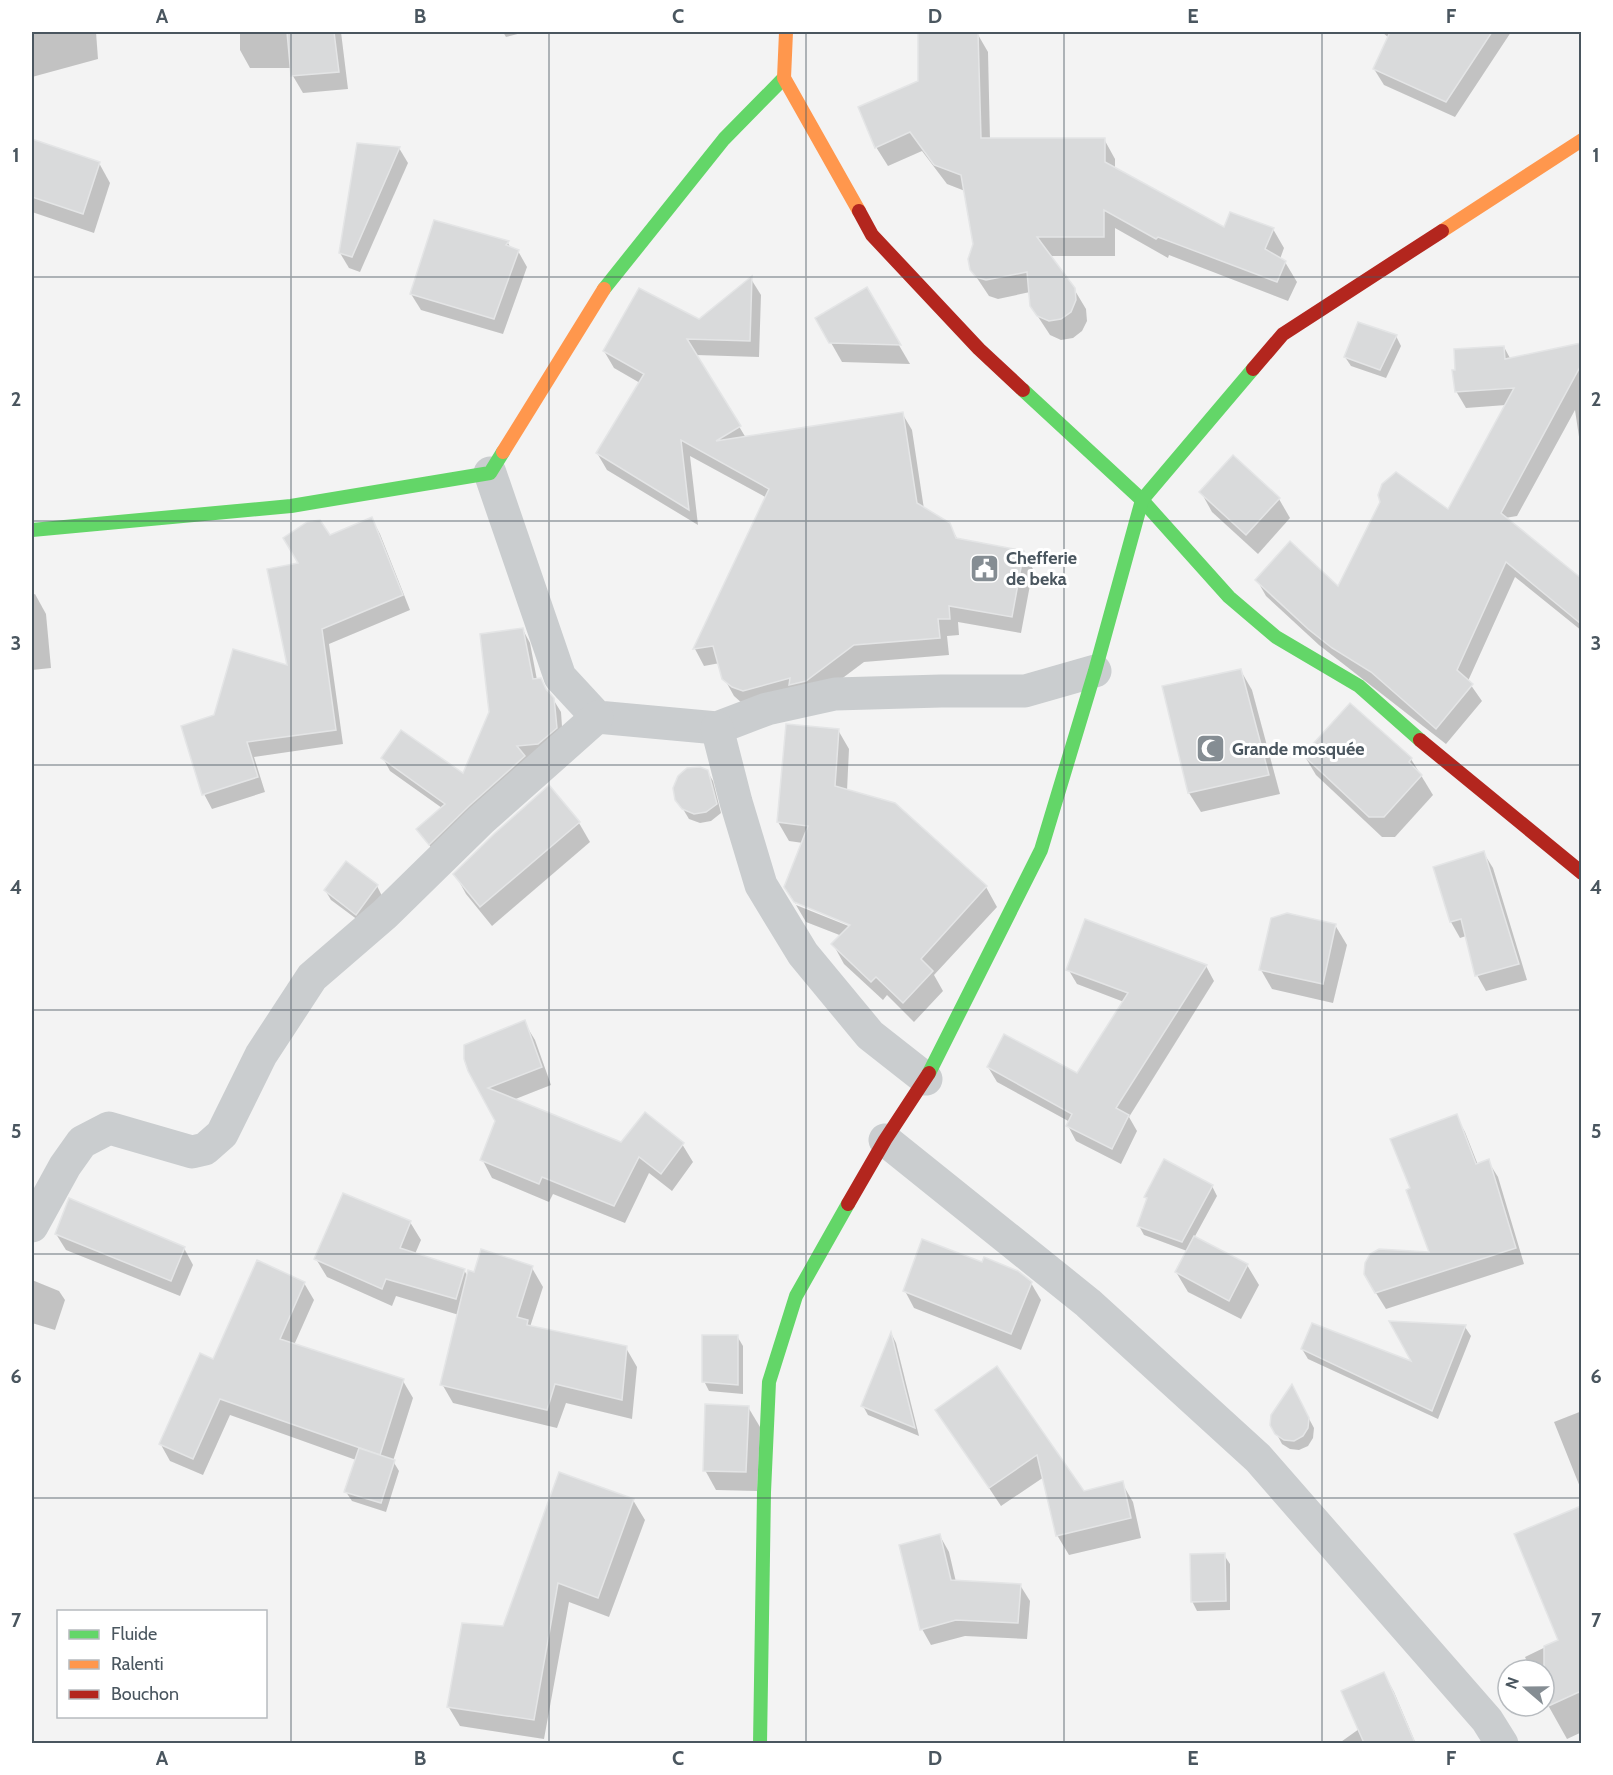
<svg xmlns="http://www.w3.org/2000/svg" width="1613" height="1775" font-family="Cabin,sans-serif">
<style>
.shadow{fill:#0003}
.building{fill:#d9dadb;stroke:#e4e5e6;stroke-width:1.5}
.lines{fill:none;stroke-linecap:round;stroke-linejoin:round}
.street{stroke:#cacdcf;stroke-width:33}
.fast{stroke:#63d668;stroke-width:14}
.slow{stroke:#ff974d;stroke-width:14}
.jam{stroke:#b3261e;stroke-width:14}
.grid{fill:none;stroke:#4a565f;stroke-width:1.5;stroke-opacity:0.55}
.labels{text-anchor:middle;stroke-width:6;stroke-linejoin:round;paint-order:stroke}
.poi-label{font-size:18px;font-weight:bold;fill:#4a565f;stroke:#fff;text-anchor:start}
.neatline{fill:none;stroke:#4a565f;stroke-width:2}
.grid-label{font-size:20px;text-anchor:middle;font-weight:bold;fill:#4a565f}
</style>
<rect width="100%" height="100%" fill="#f3f3f3"/>
<g class="shadow">
<polygon points="32,32 96,32 98,59 32,77"/>
<polygon points="240,32 341,32 348,89 303,93 293,76 292,68 250,68 240,50"/>
<polygon points="503,32 525,32 506,37"/>
<polygon points="1382,32 1511,32 1455,117 1384,85 1374,69 1389,38"/>
<polygon points="977,33 988,52 990,140 1104,139 1115,159 1115,169 1225,229 1273,229 1284,248 1280,259 1285,262 1297,282 1288,301 1169,255 1168,258 1115,228 1115,256 1049,256 1074,289 1086,309 1087,321 1082,331 1073,338 1061,340 1050,335 1031,306 1030,292 998,299 989,296 971,269 975,244 965,191 947,184 922,151 888,166 876,147 920,82"/>
<polygon points="32,141 99,163 110,183 94,233 32,212"/>
<polygon points="399,148 408,163 360,272 349,268 340,253"/>
<polygon points="508,243 511,249 518,251 527,267 503,334 421,310 411,294"/>
<polygon points="751,279 761,295 759,357 696,355 746,438 902,413 912,430 924,509 949,524 958,540 1023,552 1033,569 1021,633 958,622 959,635 947,636 949,655 864,662 816,698 743,704 734,696 724,678 720,663 704,666 695,649 767,498 690,456 698,525 607,470 597,453 640,383 614,368 604,351 699,321"/>
<polygon points="866,289 910,364 842,362 817,318"/>
<polygon points="1396,336 1401,346 1386,378 1351,366 1345,357"/>
<polygon points="1582,345 1582,457 1575,410 1517,516 1505,518 1582,580 1582,631 1515,577 1468,681 1482,701 1446,744 1319,645 1266,596 1257,580 1339,588 1449,511 1506,405 1466,408 1456,391 1504,347 1511,360"/>
<polygon points="1201,492 1279,499 1290,518 1258,554 1212,512"/>
<polygon points="372,519 380,534 410,610 329,644 343,744 254,757 265,792 212,809 204,794 215,717 288,667 300,564 329,537"/>
<polygon points="35,594 46,614 51,668 32,670 32,595"/>
<polygon points="523,630 530,643 537,680 553,699 561,712 563,741 545,757 525,759 531,769 437,856 418,829 442,808 390,771 383,758 464,776"/>
<polygon points="1241,671 1252,690 1280,794 1201,812 1189,793"/>
<polygon points="838,730 849,749 847,791 894,804 986,887 997,907 934,975 943,991 914,1022 887,995 883,1000 844,964 833,944 842,936 806,922 796,905 856,929 857,926 796,902 796,904 786,887 803,843 789,841 778,822"/>
<polygon points="1304,755 1411,759 1433,795 1395,837 1382,837 1316,775"/>
<polygon points="707,771 713,781 721,813 711,821 700,823 689,819 677,799"/>
<polygon points="579,823 590,842 492,926 466,894 455,874"/>
<polygon points="1483,852 1493,868 1527,980 1486,991 1477,975 1466,936 1460,938 1451,922 1435,868"/>
<polygon points="346,863 377,886 382,896 362,923 331,900 325,890"/>
<polygon points="1335,925 1347,945 1333,1003 1272,989 1261,970"/>
<polygon points="1206,966 1214,981 1129,1117 1137,1131 1121,1164 1076,1141 1068,1126 1070,1122 997,1082 988,1067 1078,1075 1124,1002 1077,984 1068,969"/>
<polygon points="524,1022 535,1040 551,1085 513,1100 621,1143 682,1144 693,1162 672,1191 649,1173 625,1223 553,1194 549,1202 492,1178 482,1159 497,1121 469,1070"/>
<polygon points="1456,1116 1465,1132 1478,1165 1488,1161 1498,1177 1524,1264 1386,1309 1376,1293 1431,1253 1412,1189"/>
<polygon points="1212,1186 1217,1196 1194,1238 1247,1265 1259,1285 1241,1319 1188,1292 1176,1272 1187,1251 1144,1235 1139,1226 1148,1201 1145,1197"/>
<polygon points="410,1222 421,1240 415,1254 464,1270 468,1277 475,1274 532,1268 543,1287 530,1327 626,1348 637,1367 632,1419 566,1403 557,1428 453,1403 442,1384 459,1315 396,1296 392,1306 327,1277 316,1259"/>
<polygon points="56,1234 184,1248 193,1265 180,1296 66,1250"/>
<polygon points="32,1280 59,1291 65,1300 55,1330 32,1323"/>
<polygon points="304,1283 314,1300 294,1345 403,1381 413,1398 393,1461 399,1471 386,1512 352,1501 346,1492 356,1460 230,1415 203,1475 170,1461 160,1443"/>
<polygon points="1031,1283 1041,1300 1021,1350 914,1308 905,1291"/>
<polygon points="1392,1322 1465,1327 1471,1336 1438,1419 1308,1359 1302,1349 1414,1364"/>
<polygon points="892,1335 896,1343 919,1436 868,1415 863,1406"/>
<polygon points="737,1336 743,1346 743,1394 709,1391 704,1381"/>
<polygon points="997,1369 1083,1492 1122,1483 1133,1502 1141,1538 1069,1555 1057,1535 1044,1477 1001,1506 937,1410"/>
<polygon points="1292,1387 1314,1428 1313,1438 1308,1446 1299,1450 1290,1449 1282,1444 1272,1425"/>
<polygon points="748,1407 760,1427 757,1491 716,1490 705,1470"/>
<polygon points="1582,1411 1582,1492 1554,1422"/>
<polygon points="633,1500 645,1520 609,1617 569,1602 544,1739 460,1726 448,1706 504,1628"/>
<polygon points="1582,1508 1582,1732 1567,1739 1544,1698 1544,1670 1531,1670 1525,1657 1560,1640 1516,1535"/>
<polygon points="940,1536 949,1552 956,1582 1020,1585 1030,1601 1027,1639 965,1636 931,1645 922,1629"/>
<polygon points="1224,1555 1230,1564 1230,1610 1197,1611 1192,1601"/>
<polygon points="1384,1674 1394,1692 1416,1744 1338,1744 1359,1729"/>
</g>
<g class="building">
<polygon points="287,32 334,32 339,72 291,76"/>
<polygon points="978,32 981,138 1105,138 1105,162 1224,227 1230,212 1274,228 1265,249 1286,261 1277,282 1158,237 1156,239 1104,210 1104,237 1037,237 1075,288 1076,300 1071,312 1061,319 1049,321 1037,316 1030,306 1027,272 986,280 976,277 970,270 968,259 973,244 961,175 934,165 910,132 875,148 858,107 918,81 918,33"/>
<polygon points="1390,32 1492,32 1446,102 1373,69"/>
<polygon points="32,139 100,162 83,214 32,197"/>
<polygon points="357,143 400,147 352,257 339,253"/>
<polygon points="434,220 509,241 506,245 519,250 494,319 410,294"/>
<polygon points="752,276 750,341 687,339 741,426 716,441 903,412 917,503 950,523 956,538 1024,551 1012,617 949,606 950,619 938,619 940,638 854,645 806,681 789,685 790,678 743,691 732,687 722,679 713,646 693,649 769,489 681,440 689,510 596,453 644,374 603,351 639,288 699,319"/>
<polygon points="867,287 901,345 829,343 815,318"/>
<polygon points="1358,322 1397,335 1380,370 1344,357"/>
<polygon points="1581,343 1581,365 1501,513 1581,578 1581,624 1506,562 1457,670 1473,684 1436,729 1371,672 1332,648 1308,629 1255,580 1290,541 1338,586 1380,502 1378,495 1382,484 1396,472 1448,509 1514,388 1455,392 1452,370 1455,370 1454,349 1504,346 1505,359"/>
<polygon points="1233,455 1280,498 1246,535 1199,492"/>
<polygon points="372,517 403,595 322,629 336,730 247,742 258,777 202,795 181,726 214,715 233,649 287,665 267,569 298,563 283,538 307,522 320,520 330,535"/>
<polygon points="523,628 533,679 541,678 546,689 554,698 557,728 538,744 517,746 525,756 469,806 429,845 416,829 445,804 381,758 401,730 463,773 489,712 480,634"/>
<polygon points="1241,669 1269,775 1188,793 1162,686"/>
<polygon points="1350,703 1412,758 1409,762 1422,775 1384,817 1369,817 1303,755"/>
<polygon points="786,724 839,729 835,786 895,803 987,886 921,959 933,971 903,1003 876,977 871,982 831,944 850,925 794,902 784,887 808,826 777,822"/>
<polygon points="700,767 708,770 717,804 706,812 694,814 682,809 675,800 673,788 678,776 687,768"/>
<polygon points="549,785 580,822 480,907 453,874 494,834"/>
<polygon points="1484,851 1519,964 1475,976 1461,919 1450,922 1433,867"/>
<polygon points="346,861 378,885 356,915 324,890"/>
<polygon points="1287,913 1336,924 1323,984 1259,970 1271,918"/>
<polygon points="1085,919 1207,965 1116,1108 1129,1115 1112,1149 1066,1126 1072,1114 987,1067 1004,1034 1077,1073 1128,993 1066,970"/>
<polygon points="525,1020 542,1067 488,1088 621,1142 645,1112 684,1143 661,1174 639,1157 614,1206 542,1177 539,1184 480,1160 495,1121 468,1071 464,1059 464,1045"/>
<polygon points="1457,1114 1476,1164 1489,1159 1516,1248 1375,1293 1364,1274 1365,1263 1370,1254 1379,1249 1429,1252 1406,1190 1410,1188 1390,1139"/>
<polygon points="1164,1159 1213,1185 1182,1242 1137,1226 1147,1198 1144,1197"/>
<polygon points="343,1193 411,1221 400,1248 465,1269 456,1299 386,1279 382,1289 314,1259"/>
<polygon points="69,1198 185,1247 171,1281 55,1234"/>
<polygon points="1194,1236 1248,1264 1229,1301 1175,1272"/>
<polygon points="922,1239 982,1262 984,1257 1018,1271 1032,1282 1011,1334 903,1291"/>
<polygon points="481,1249 533,1266 517,1317 528,1320 527,1325 627,1346 622,1400 555,1384 547,1410 440,1385 468,1270 474,1272"/>
<polygon points="257,1260 305,1282 280,1339 404,1379 380,1455 220,1399 193,1459 159,1444 200,1353 213,1359"/>
<polygon points="1389,1321 1466,1325 1432,1411 1301,1349 1312,1323 1411,1361"/>
<polygon points="891,1332 903,1381 915,1428 861,1406"/>
<polygon points="702,1335 738,1335 738,1385 702,1382"/>
<polygon points="997,1366 1084,1491 1123,1481 1131,1518 1056,1536 1037,1455 989,1488 935,1410"/>
<polygon points="1292,1384 1309,1418 1308,1428 1303,1436 1294,1441 1284,1440 1275,1434 1270,1425 1271,1415"/>
<polygon points="705,1404 749,1406 746,1472 703,1471"/>
<polygon points="359,1448 395,1460 381,1503 344,1492"/>
<polygon points="559,1472 634,1499 598,1598 558,1583 534,1720 447,1707 462,1623 503,1626"/>
<polygon points="1581,1506 1581,1695 1579,1692 1544,1708 1544,1646 1558,1640 1514,1534"/>
<polygon points="940,1534 951,1580 1021,1584 1018,1623 956,1620 920,1630 899,1545"/>
<polygon points="1225,1553 1226,1601 1191,1602 1190,1554"/>
<polygon points="1384,1672 1394,1694 1415,1743 1364,1743 1341,1691"/>
</g>
<g class="lines">
<g class="street">
<polyline points="490,473 560,677 597,717 717,728 767,709 835,694 941,691 1025,691 1095,671"/>
<polyline points="717,728 736,802 761,885 803,954 870,1035 926,1079"/>
<polyline points="885,1140 1088,1303 1258,1458 1487,1720 1502,1744"/>
<polyline points="32,1226 65,1166 82,1142 109,1128 192,1152 205,1149 222,1134 261,1055 312,977 385,914 481,820 597,717"/>
</g>
<g class="fast">
<polyline points="604,289 724,139 784,78"/>
<polyline points="1023,390 1142,500 1229,597 1276,637 1359,686 1420,740"/>
<polyline points="32,530 291,506 490,473 503,452"/>
<polyline points="929,1073 1041,850 1095,671 1142,500 1253,369"/>
<polyline points="760,1744 764,1492 769,1382 796,1296 848,1204"/>
</g>
<g class="slow">
<polyline points="786,32 784,78 859,211"/>
<polyline points="1442,231 1582,140"/>
<polyline points="503,452 604,289"/>
</g>
<g class="jam">
<polyline points="859,211 872,235 979,349 1023,390"/>
<polyline points="1253,369 1283,334 1442,231"/>
<polyline points="1420,740 1582,873"/>
<polyline points="848,1204 885,1140 929,1073"/>
</g>
</g>
<path class="grid" d="M291,32V1744M549,32V1744M806,32V1744M1064,32V1744M1322,32V1744M32,277H1582M32,521H1582M32,765H1582M32,1010H1582M32,1254H1582M32,1498H1582"/>
<defs>
<symbol id="civic-square" viewBox="-11 -11 22 22"><rect x="-9" y="-9" width="18" height="18" rx="4" fill="#858d93" stroke="#fff"/><path d="M-.6-6.5H3V-4.5H.6V-3L4-1V1h2V6H-6V1h2V-1L-.6-3ZM-1.2 2.5V6h2.4V2.5Z" fill="#fff"/></symbol>
<symbol id="mosque-square" viewBox="-11 -11 22 22"><rect x="-9" y="-9" width="18" height="18" rx="4" fill="#858d93" stroke="#fff"/><path d="M3.5-4.9A6 6 0 1 0 3.5 4.9A5 5 0 1 1 3.5-4.9Z" fill="#fff"/></symbol>
</defs>
<g fill-rule="evenodd">
<use href="#civic-square" x="968" y="552" width="33" height="33"/>
<use href="#mosque-square" x="1194" y="732" width="33" height="33"/>
</g>
<g class="labels">
<g class="poi-label">
<text x="1006" y="564">Chefferie<tspan x="1006" dy="21">de beka</tspan></text>
<text x="1232" y="755">Grande mosquée</text>
</g>
</g>
<rect width="1613" height="1775" fill="none" stroke="#ffffff" stroke-width="66"/>
<rect x="57" y="1610" width="210" height="108" fill="#ffffff" stroke="#b7bbbf" stroke-width="1.5"/>
<rect x="69" y="1630" width="30" height="9" fill="#63d668" stroke="#b7bbbf" stroke-width="1.5"/>
<text x="111" y="1640" font-size="18" fill="#4a565f">Fluide</text>
<rect x="69" y="1660" width="30" height="9" fill="#ff974d" stroke="#b7bbbf" stroke-width="1.5"/>
<text x="111" y="1670" font-size="18" fill="#4a565f">Ralenti</text>
<rect x="69" y="1690" width="30" height="9" fill="#b3261e" stroke="#b7bbbf" stroke-width="1.5"/>
<text x="111" y="1700" font-size="18" fill="#4a565f">Bouchon</text>
<g transform="translate(1526 1688) rotate(290)"><circle r="28" fill="#ffffff" stroke="#b7bbbf" stroke-width="1.5"/>
<path d="M0-4.5L10 22L0 15L-10 22Z" fill="#858d93"/>
<text y="-9" font-size="16" font-weight="bold" text-anchor="middle" fill="#4a565f">N</text>
</g>
<rect x="33" y="33" width="1547" height="1709" class="neatline"/>
<g class="grid-label">
<text x="162" y="23">A</text>
<text x="420" y="23">B</text>
<text x="678" y="23">C</text>
<text x="935" y="23">D</text>
<text x="1193" y="23">E</text>
<text x="1451" y="23">F</text>
<text x="16" y="162">1</text>
<text x="1596" y="162">1</text>
<text x="16" y="406">2</text>
<text x="1596" y="406">2</text>
<text x="16" y="650">3</text>
<text x="1596" y="650">3</text>
<text x="16" y="894">4</text>
<text x="1596" y="894">4</text>
<text x="16" y="1138">5</text>
<text x="1596" y="1138">5</text>
<text x="16" y="1383">6</text>
<text x="1596" y="1383">6</text>
<text x="16" y="1627">7</text>
<text x="1596" y="1627">7</text>
<text x="162" y="1765">A</text>
<text x="420" y="1765">B</text>
<text x="678" y="1765">C</text>
<text x="935" y="1765">D</text>
<text x="1193" y="1765">E</text>
<text x="1451" y="1765">F</text>
</g>
</svg>
